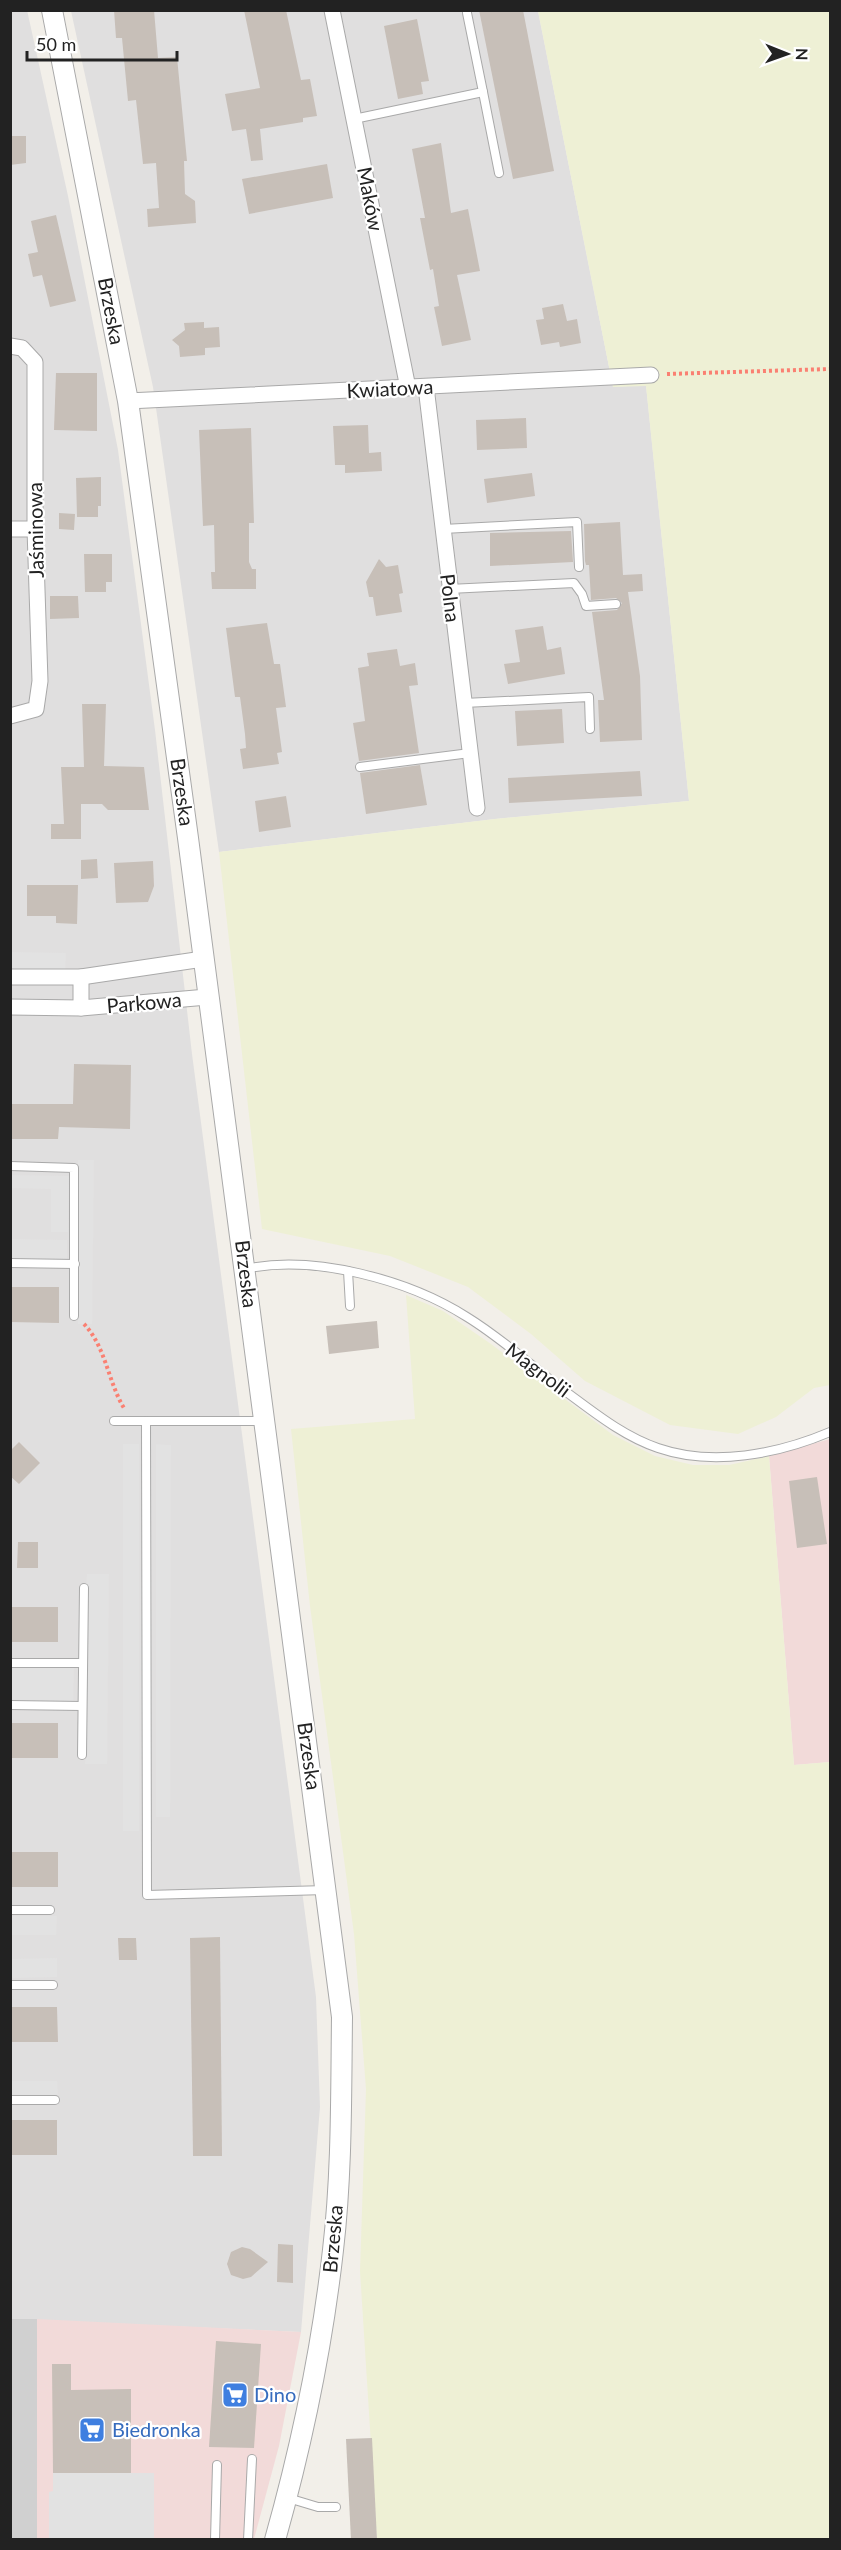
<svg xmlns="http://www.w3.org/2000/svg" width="841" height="2550" font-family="Lato,sans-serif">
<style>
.residential{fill:#e0dfdf}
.commercial{fill:#f2dad9}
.religious{fill:#d0d0d0}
.farmland{fill:#eef0d5}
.parking{fill:#e2e2e2}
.building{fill:#c7bfb8}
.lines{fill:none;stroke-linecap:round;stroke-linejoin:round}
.service-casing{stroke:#a9a9a9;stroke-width:10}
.minor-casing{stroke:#a9a9a9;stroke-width:17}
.tertiary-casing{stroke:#a9a9a9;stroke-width:22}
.path{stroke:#fa8072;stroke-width:4;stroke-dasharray:3 3;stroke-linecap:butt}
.service{stroke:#fff;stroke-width:8}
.minor{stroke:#fff;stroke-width:15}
.tertiary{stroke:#fff;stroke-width:20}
.labels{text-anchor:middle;stroke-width:4.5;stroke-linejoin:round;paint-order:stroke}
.street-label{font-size:20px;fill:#222;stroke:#fff}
.shop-label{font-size:20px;fill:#366cbe;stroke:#fff;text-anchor:start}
</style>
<rect width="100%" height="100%" fill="#f2efe9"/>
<g class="residential">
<polygon points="27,10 68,196 118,450 155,730 192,1054 316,1997 320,2107 301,2332 11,2319 10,11"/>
<polygon points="71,11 538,11 613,387 646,385 689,801 495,819 219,852 153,387"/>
</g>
<g class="commercial">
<polygon points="830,1439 830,1762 794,1765 769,1456"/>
<polygon points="37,2319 301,2332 279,2446 254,2539 37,2540"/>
</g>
<rect class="religious" x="11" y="2319" width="26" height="220"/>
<g class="farmland">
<polygon points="538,11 830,11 830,1385 814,1388 776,1417 738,1434 670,1425 585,1381 531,1334 468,1287 390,1256 262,1229 219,852 495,819 689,801 646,386 613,387"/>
<polygon points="406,1295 443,1311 491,1344 613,1435 655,1456 693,1465 729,1465 769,1456 794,1765 830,1762 830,2539 377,2539 360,2271 366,2089 354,1934 310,1606 291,1429 415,1419"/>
</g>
<g class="parking">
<polygon points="11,952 66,953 65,971 11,971"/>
<polygon points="78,1160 94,1160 92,1324 78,1324"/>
<polygon points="11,1175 69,1176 68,1232 51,1232 51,1189 11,1188"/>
<polygon points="11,1239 67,1240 67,1260 11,1259"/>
<rect x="123" y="1444" width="16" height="387"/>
<polygon points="156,1444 171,1445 170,1817 156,1817"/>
<polygon points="87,1574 109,1574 107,1764 85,1764"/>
<polygon points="11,1666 74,1667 73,1703 11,1702"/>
<polygon points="11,1916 57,1916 56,1935 11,1935"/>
<polygon points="57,1958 57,1977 11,1978 11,1959"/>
<polygon points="10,2081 57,2081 58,2095 11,2095"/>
<polygon points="53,2473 154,2473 154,2539 49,2539 49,2492 53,2491"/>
</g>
<g class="building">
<polygon points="114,10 154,10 158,58 177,57 187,161 184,161 185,194 195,201 196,223 148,227 147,209 159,208 156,163 143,164 136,100 128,101 122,38 116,38"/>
<polygon points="244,10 286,10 301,80 310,79 317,116 303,118 303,122 260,129 263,160 251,161 246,129 232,131 225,94 260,88"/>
<polygon points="479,10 523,10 554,171 513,179"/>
<polygon points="417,19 429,81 421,82 423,94 398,99 384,26"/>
<polygon points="10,136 26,136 26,163 10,165"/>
<polygon points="441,143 451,213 468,209 480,271 457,275 471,340 442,346 434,307 439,306 433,269 430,270 420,218 425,218 412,149"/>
<polygon points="327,164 333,198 249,214 242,179"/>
<polygon points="56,215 76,301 50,307 42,275 33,277 28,254 38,252 31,221"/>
<polygon points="563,304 567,321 577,319 581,343 560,347 559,342 541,345 536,320 544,319 542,308"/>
<polygon points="204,322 204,328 219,327 220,347 205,348 205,355 180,357 179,346 172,340 185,330 184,323"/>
<polygon points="56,373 97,373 97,431 54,430"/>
<polygon points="526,418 527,448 477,450 476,420"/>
<polygon points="368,425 369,453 381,452 382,471 345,473 345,465 335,465 333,426"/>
<polygon points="251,428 254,523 249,523 249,562 252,569 256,569 256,589 212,589 211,572 215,572 214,525 203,526 199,430"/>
<polygon points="532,473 535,496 487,503 484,479"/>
<polygon points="101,477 101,506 98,506 98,517 77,517 76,478"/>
<polygon points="59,513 75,514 74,530 59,529"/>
<polygon points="620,522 623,575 642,574 643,591 628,592 640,676 642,740 600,742 598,700 604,700 592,612 617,610 622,603 616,598 591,600 589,565 586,565 585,561 584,524"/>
<polygon points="571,531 573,562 490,566 490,533"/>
<polygon points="84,554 112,554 112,582 106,582 106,592 85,592"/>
<polygon points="379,559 386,567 398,565 403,593 399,594 402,612 376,616 373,597 369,597 366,582"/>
<polygon points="50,596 78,596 79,618 50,619"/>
<polygon points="267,623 274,664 280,664 286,707 276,708 282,752 277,753 279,764 243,769 240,749 246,748 245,734 240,697 235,697 226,628"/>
<polygon points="543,626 547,650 561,647 565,674 508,684 504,664 520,662 515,630"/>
<polygon points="397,649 400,666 415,663 418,685 409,686 419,753 359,761 353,723 365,721 358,668 369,666 367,653"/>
<polygon points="82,704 106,704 104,766 144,767 149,810 108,810 102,804 81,804 81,839 51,839 51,824 64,824 61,767 84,767"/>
<polygon points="562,709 564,743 517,746 515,711"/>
<polygon points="420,765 427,805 366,814 360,773"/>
<polygon points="640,771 642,796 509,803 508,778"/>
<polygon points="286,796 291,827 259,832 255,801"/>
<polygon points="97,859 98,878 81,879 81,860"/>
<polygon points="153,861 154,886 148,902 116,903 114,863"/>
<polygon points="27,885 78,885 77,924 56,923 56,916 27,916"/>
<polygon points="74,1064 131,1065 130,1129 59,1127 58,1139 10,1139 10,1104 73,1104"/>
<polygon points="10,1287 59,1287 59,1323 10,1322"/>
<polygon points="377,1321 379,1348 329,1354 326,1326"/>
<polygon points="19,1442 40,1463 19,1484 10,1476 10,1451"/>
<polygon points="817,1477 827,1544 797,1548 789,1481"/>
<polygon points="18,1542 38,1542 38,1568 17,1568"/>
<rect x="10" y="1607" width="48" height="35"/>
<rect x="10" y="1723" width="48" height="35"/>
<rect x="10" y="1852" width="48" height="35"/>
<polygon points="220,1937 222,2156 193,2156 190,1938"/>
<polygon points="118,1938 136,1938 137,1960 119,1960"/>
<polygon points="10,2007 57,2007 58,2042 10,2042"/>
<rect x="10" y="2120" width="47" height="35"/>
<polygon points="278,2244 293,2245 293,2283 277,2282"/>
<polygon points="242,2247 250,2249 268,2262 251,2277 243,2279 231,2275 227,2264 231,2252"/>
<polygon points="216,2341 261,2344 254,2448 209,2447"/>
<polygon points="52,2364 71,2364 71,2390 131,2389 131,2473 53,2473"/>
<polygon points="372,2438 377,2540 351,2540 346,2439"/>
</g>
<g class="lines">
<defs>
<g id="service">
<polyline points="483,92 499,173"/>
<polyline points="354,119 483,92 467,13"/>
<polyline points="443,529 577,522 579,567"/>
<polyline points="449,589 574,583 582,594 586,606 616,604"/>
<polyline points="464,703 589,697 590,729"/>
<polyline points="360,767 470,753"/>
<polyline points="10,1166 74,1168 74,1316"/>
<polyline points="10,1263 75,1264"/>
<path d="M245,1269C314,1254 409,1280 467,1317C503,1339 535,1369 569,1394C596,1414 625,1437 658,1448C713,1467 778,1454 830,1432"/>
<polyline points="348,1271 350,1306"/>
<polyline points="114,1421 263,1421"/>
<polyline points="146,1421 147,1895 326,1890"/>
<polyline points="10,1663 83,1663"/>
<polyline points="10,1705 82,1706"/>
<polyline points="82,1755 84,1588"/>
<polyline points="10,1910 50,1910"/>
<polyline points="10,1985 53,1985"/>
<polyline points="10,2100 55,2100"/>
<polyline points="288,2498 318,2507 336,2507"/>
<polyline points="215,2540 217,2465"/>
<polyline points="248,2540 252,2459"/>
</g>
<g id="minor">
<polyline points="332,10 408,388"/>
<polyline points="10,346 22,348 35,362 35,529 40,681 36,709 10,716"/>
<polyline points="426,387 477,808"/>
<polyline points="128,401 651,375"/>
<polyline points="10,529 35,529"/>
<polyline points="10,977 81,977 203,959"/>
<polyline points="10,1007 81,1008 207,997"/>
<polyline points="81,1008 81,977"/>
</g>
<path id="tertiary" d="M52,10L128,401L188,838L342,2017C341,2095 342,2173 333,2250C322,2348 302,2444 275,2540"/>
</defs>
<use href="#service" class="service-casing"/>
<use href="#minor" class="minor-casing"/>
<use href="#tertiary" class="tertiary-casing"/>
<g class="path">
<polyline points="667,374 830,369"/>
<path d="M84,1324C106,1347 108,1382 124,1408"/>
</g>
<use href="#service" class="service"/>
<use href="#minor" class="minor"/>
<use href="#tertiary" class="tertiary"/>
</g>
<defs>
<symbol id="supermarket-square" viewBox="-11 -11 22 22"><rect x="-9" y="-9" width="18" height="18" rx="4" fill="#3f7fe0" stroke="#fff"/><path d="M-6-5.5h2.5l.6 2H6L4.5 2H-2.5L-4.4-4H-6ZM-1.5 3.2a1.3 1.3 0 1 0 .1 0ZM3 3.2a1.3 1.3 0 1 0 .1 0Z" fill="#fff"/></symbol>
</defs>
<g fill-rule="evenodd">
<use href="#supermarket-square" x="220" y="2380" width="30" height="30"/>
<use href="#supermarket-square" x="77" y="2415" width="30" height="30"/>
</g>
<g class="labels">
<g class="street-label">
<text transform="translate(370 199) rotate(79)" y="7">Maków</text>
<text transform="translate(111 311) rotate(79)" y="7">Brzeska</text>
<text transform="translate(390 389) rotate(-3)" y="7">Kwiatowa</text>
<text transform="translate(36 530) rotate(-91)" y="7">Jaśminowa</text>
<text transform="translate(450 598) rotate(83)" y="7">Polna</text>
<text transform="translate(182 792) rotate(82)" y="7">Brzeska</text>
<text transform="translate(144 1003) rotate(-5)" y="7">Parkowa</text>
<text transform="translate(246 1274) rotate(83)" y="7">Brzeska</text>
<text transform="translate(538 1370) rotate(37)" y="7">Magnolii</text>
<text transform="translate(309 1756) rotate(82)" y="7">Brzeska</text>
<text transform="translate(333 2239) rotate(-85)" y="7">Brzeska</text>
</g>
<g class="shop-label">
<text x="254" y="2402">Dino</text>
<text x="112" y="2437">Biedronka</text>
</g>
</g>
<rect width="841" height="2550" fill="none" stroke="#222222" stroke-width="24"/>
<g transform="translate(787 54) rotate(91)" stroke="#ffffff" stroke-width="4.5" paint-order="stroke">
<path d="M0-4.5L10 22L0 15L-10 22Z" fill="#222222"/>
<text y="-9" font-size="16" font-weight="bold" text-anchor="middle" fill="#222222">N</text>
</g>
<path d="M27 51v9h150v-9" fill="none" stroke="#222222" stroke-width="3"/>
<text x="36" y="51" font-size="18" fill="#222222" stroke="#ffffff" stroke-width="4.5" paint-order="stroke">50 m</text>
</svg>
